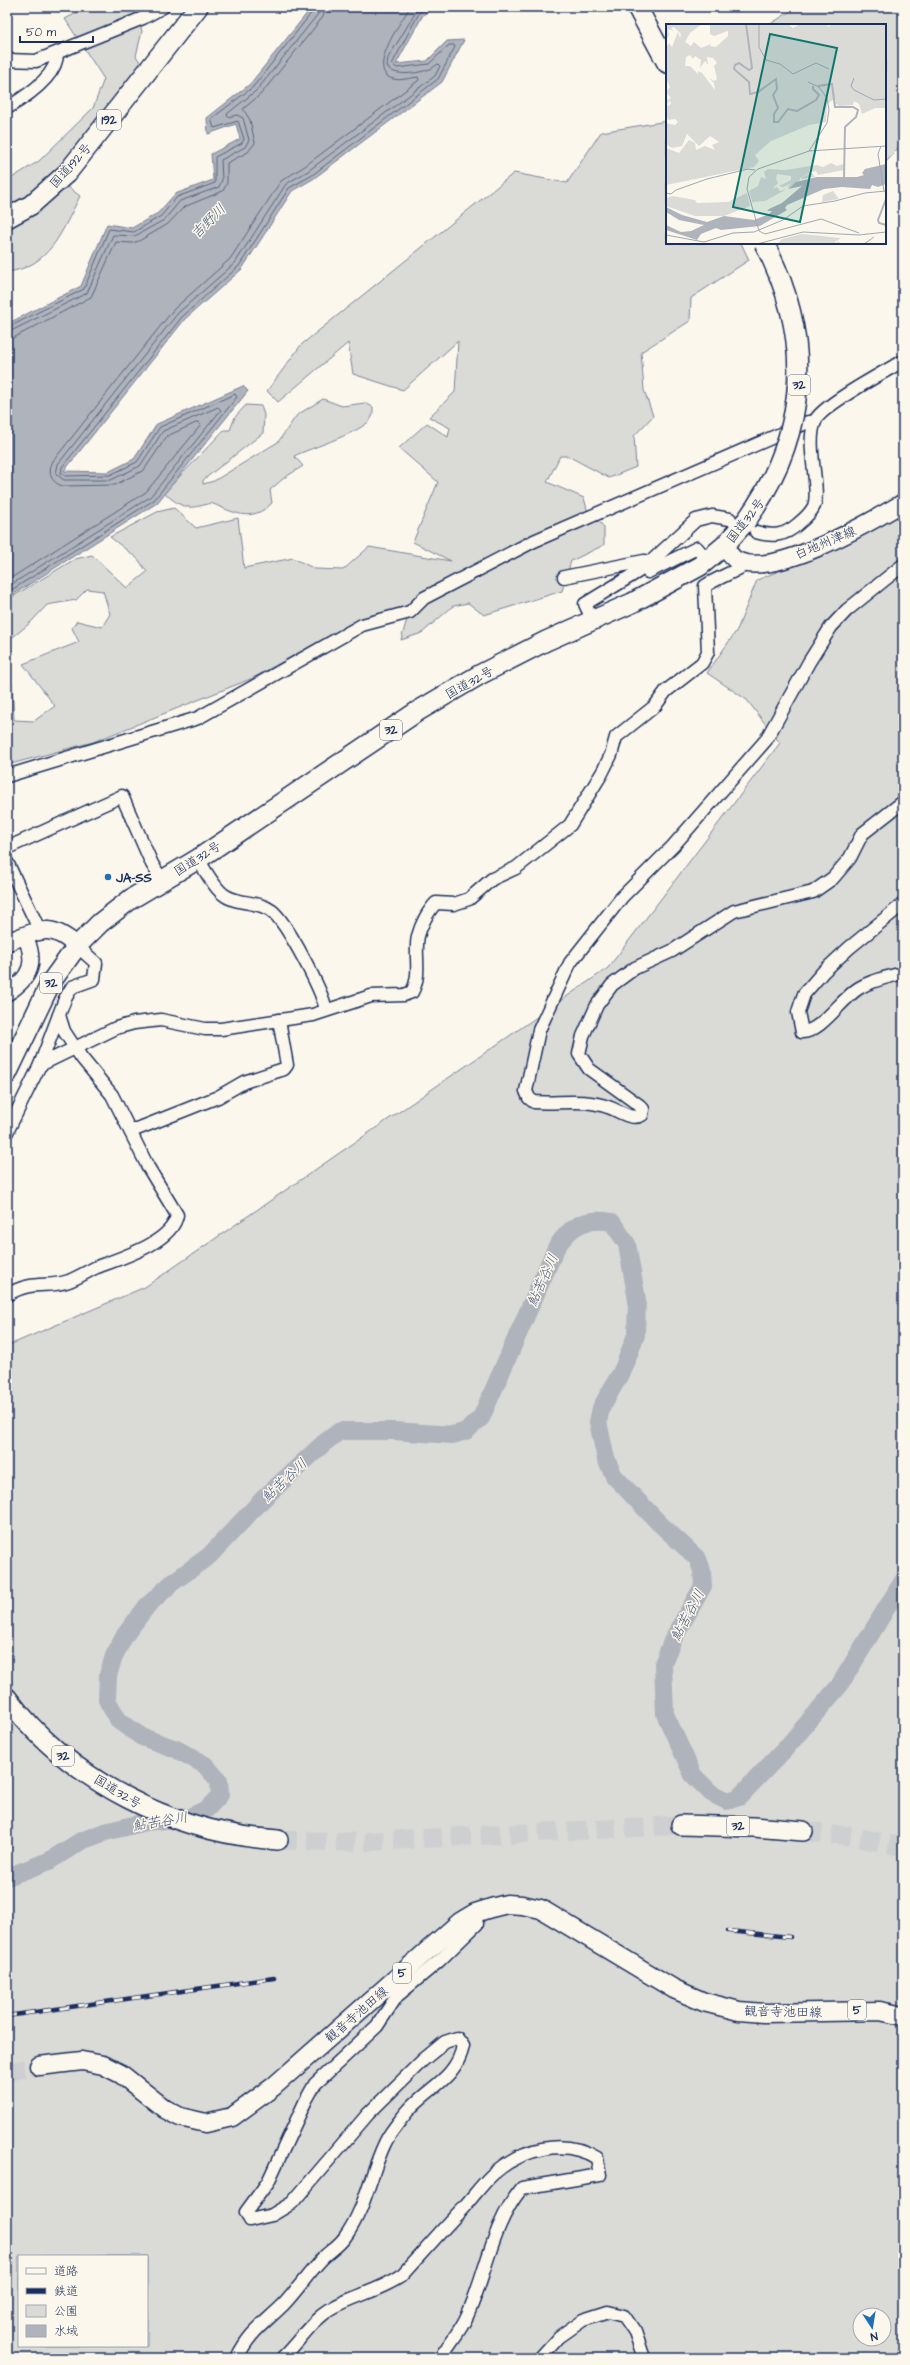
<svg xmlns="http://www.w3.org/2000/svg" width="910" height="2365" font-family="'Architects Daughter','Klee One',sans-serif">
<style>
.green{fill:#dadad7;stroke:#7a849a;fill-rule:evenodd}
.water{fill:#afb3bb;stroke:#747e96}
.lines{fill:none;stroke-linecap:round;stroke-linejoin:round}
.shore{stroke:#566483;stroke-width:1}
.river{stroke:#afb3bb;stroke-width:18}
.primary-tunnel{stroke:#cecfd0;stroke-width:18;stroke-dasharray:18 9;stroke-linecap:butt}
.trunk-tunnel{stroke:#cecfd0;stroke-width:19;stroke-dasharray:19 10;stroke-linecap:butt}
.minor-casing{stroke:#1b2f5e;stroke-width:15}
.tertiary-casing{stroke:#1b2f5e;stroke-width:18}
.secondary-casing{stroke:#1b2f5e;stroke-width:20}
.primary-casing{stroke:#1b2f5e;stroke-width:21}
.trunk-casing{stroke:#1b2f5e;stroke-width:22}
.minor{stroke:#fbf7ec;stroke-width:12}
.tertiary{stroke:#fbf7ec;stroke-width:15}
.secondary{stroke:#fbf7ec;stroke-width:17}
.primary{stroke:#fbf7ec;stroke-width:18}
.trunk{stroke:#fbf7ec;stroke-width:19}
.rail-casing{stroke:#1b2f5e;stroke-width:4.5}
.rail{stroke:#fbf7ec;stroke-width:3;stroke-dasharray:9;stroke-linecap:butt}
.trunk-bridge-casing{stroke:#1b2f5e;stroke-width:22;stroke-linecap:butt}
.trunk-bridge{stroke:#fbf7ec;stroke-width:19}
.poi-dot{fill:#1f6fb2;stroke:#fbf7ec;stroke-width:1.5}
.labels{text-anchor:middle;stroke-width:3;stroke-linejoin:round;paint-order:stroke}
.shield{fill:#fbf7ec;stroke:#5e6b89;stroke-width:1}
.shield-label{font-size:12px;font-weight:bold;fill:#1b2f5e}
.street-label{font-size:13px;fill:#1b2f5e;stroke:#fbf7ec}
.poi-label{font-size:13px;font-weight:bold;fill:#1b2f5e;stroke:#fbf7ec;text-anchor:start}
.water-label{font-size:14px;font-style:italic;fill:#47577a;stroke:#fbf7ec}
.inset-river{fill:none;stroke:#afb3bb;stroke-width:2}
.inset-road{fill:none;stroke:#a1a7b3;stroke-width:1}
.view{fill:#0f766e;fill-opacity:0.15;stroke:#0f766e;stroke-width:2}
.inset-edge{fill:none;stroke:#1b2f5e;stroke-width:2}
</style>
<rect width="100%" height="100%" fill="#fbf7ec"/>
<filter id="ink" filterUnits="userSpaceOnUse"><feTurbulence type="fractalNoise" baseFrequency=".025" numOctaves="2"/><feDisplacementMap in="SourceGraphic" scale="8" xChannelSelector="R" yChannelSelector="G"/><feConvolveMatrix kernelMatrix="1 2 1 2 8 2 1 2 1" color-interpolation-filters="sRGB"/></filter>
<g filter="url(#ink)">
<g class="green">
<path d="M88,7H151L137,15L142,31L136,56L142,65L54,197L67,186L80,196C62,231 50,267 7,272V181L39,161L93,108L104,79L65,19Z"/>
<polygon points="797,7 903,7 903,142 888,160 885,162 885,25 769,25"/>
<polygon points="667,121 667,243 741,243 749,260 691,298 690,321 641,352 644,390 653,416 634,436 636,467 609,478 568,456 560,456 547,482 584,498 587,509 604,527 604,545 571,561 562,591 484,615 468,603 453,606 422,633 401,640 409,612 334,633 253,678 93,742 7,765 7,680 12,683 14,720 34,721 55,706 23,664 79,642 72,628 77,621 102,627 110,614 103,591 87,589 76,600 47,605 30,623 7,642 7,600 75,559 92,555 127,588 147,572 138,559 110,537 157,512 174,508 196,528 238,518 244,568 293,558 315,569 343,570 369,547 451,561 413,542 438,482 399,448 427,423 448,437 450,428 429,417 455,392 458,341 403,390 353,374 348,343 278,402 267,391 301,345 514,173 567,183 601,132"/>
<path d="M323,399L342,406L365,403L373,407C373,410 373,414 372,417C367,431 310,448 294,456L303,466L284,478L270,490L272,503C251,524 233,512 211,503C187,510 184,509 164,493L224,430H230L235,417L246,405L261,406L264,415L263,433L203,480V484L214,481L278,442L297,415Z"/>
<path d="M903,509V2358H7V1346L145,1287L608,968L780,743L747,700L707,673L737,630L757,580L832,549ZM19,2256H147V2346H19ZM860,2315H884V2339H860Z"/>
</g>
<polygon class="water" points="312,7 435,7 423,15 396,64 427,61 447,41 464,40 442,82 313,179 292,191 242,269 185,319 64,471 108,472 134,459 157,424 243,386 248,391 157,503 14,594 7,593 7,324 81,286 107,224 132,228 158,213 175,194 213,180 211,154 240,139 236,124 208,134 207,118 250,84"/>
<g class="lines">
<g class="shore">
<polyline points="7,328 84,289 109,229 134,232 161,216 177,197 215,183 215,157 242,143 244,139 238,121 214,128 211,119 253,87 313,11 314,7"/>
<polyline points="7,333 87,293 113,235 135,236 164,220 180,201 219,187 222,180 221,160 245,147 249,140 243,118 237,115 228,117 227,114 257,90 318,14 320,7"/>
<polyline points="7,339 15,337 91,297 116,242 132,243 139,241 168,224 184,207 223,191 227,183 227,163 248,152 255,143 250,120 243,109 261,94 323,17 326,7"/>
<path d="M7,578H11L146,492L201,425L198,422L167,436L144,470L115,485L63,486C51,483 47,472 53,461L174,309L230,259L281,181L305,166L419,80L418,77C410,78 400,81 393,79C365,71 402,21 410,7"/>
<path d="M7,584H12L150,497L221,410L218,407L163,431L140,466L111,480H64L56,474L58,464L178,313L235,263L286,184L308,171L435,76L440,66L438,64C436,65 433,68 430,69C420,73 393,78 387,66L388,58L419,7"/>
<polyline points="7,589 13,589 154,500 237,397 235,394 160,427 137,462 110,475 65,476 61,473 62,467 182,317 239,266 289,188 311,176 438,79 455,47 454,45 449,45 429,64 397,68 392,64 419,13 428,7"/>
</g>
<path class="river" d="M7,1877L49,1861L81,1841L105,1832L146,1822L190,1817L207,1809L220,1795L219,1781L205,1765L176,1749L142,1737L119,1721L112,1709L107,1700L108,1675L114,1656L125,1635L147,1606L173,1582L209,1556L263,1499L324,1443L340,1431H394L453,1435L466,1431L481,1418L556,1248C570,1226 585,1217 612,1222L627,1244L637,1300L636,1335L623,1369L601,1408L598,1422L606,1459L614,1476L659,1523L698,1559L702,1571L703,1586L673,1639L663,1664L665,1714L693,1775L711,1793L727,1801L739,1797L786,1748L839,1686L903,1581"/>
<polyline class="primary-tunnel" points="7,2072 39,2066"/>
<g class="trunk-tunnel">
<polyline points="803,1831 851,1836 903,1847"/>
<polyline points="278,1840 358,1842 681,1825"/>
</g>
<defs>
<g id="minor">
<polyline points="7,60 36,61 143,18 163,7"/>
<path d="M7,108C24,98 58,76 57,53"/>
<path d="M756,532C772,537 785,536 798,524C804,519 811,513 814,506C821,488 805,446 815,421C822,405 886,371 903,361"/>
<path d="M903,565L847,610L831,627L809,662L766,740L673,846L622,897L570,963L539,1030L526,1091L529,1098L534,1102C559,1104 583,1098 608,1107C618,1110 631,1121 642,1115L643,1109L639,1105L589,1069L579,1054L583,1036L597,1005L612,985L635,968L672,951L734,911L813,892L833,878L850,858L862,834L903,802"/>
<polyline points="646,569 648,572 697,548 708,561"/>
<polyline points="564,577 644,561 651,562"/>
<polyline points="593,621 585,604 644,568 696,520 712,516 730,519"/>
<polyline points="7,776 198,718 362,625 410,612 424,598 534,541 808,422 815,422"/>
<polyline points="7,848 122,796 152,864 162,880"/>
<path d="M198,859C205,870 213,886 223,894C236,905 258,900 272,911C287,923 322,990 326,1010"/>
<polyline points="7,862 40,931"/>
<path d="M903,904L849,948L823,972L804,994L798,1012L802,1032C821,1032 841,999 859,988C872,980 888,977 903,973"/>
<path d="M40,1065L116,1028L134,1023L161,1020L205,1029H221L313,1015L371,996L404,995L412,992C422,974 414,955 418,936C421,925 428,911 436,903L454,904L469,899L492,879L516,868L570,825L602,773L611,755L616,737L655,706L666,691L702,663L708,652L705,586C719,577 733,573 748,563"/>
<polyline points="132,1131 218,1097 244,1082 284,1069 287,1065 279,1020"/>
<polyline points="7,1132 40,1065 65,999 72,987 94,979 96,963 77,946"/>
<path d="M7,1295C33,1279 47,1289 69,1281C79,1277 88,1271 97,1267C120,1258 172,1243 177,1215L148,1167L112,1095L81,1057L64,1031L59,1015"/>
<path d="M237,2358C250,2331 264,2324 284,2304C297,2290 308,2274 321,2260C328,2252 339,2246 345,2237C366,2208 370,2174 385,2143C390,2132 399,2122 406,2113C426,2088 456,2080 463,2046L457,2038L445,2042L423,2060L368,2114L292,2203L272,2215L250,2220L246,2212L268,2182L306,2100L315,2084L377,2026L397,1996L439,1961L477,1924L475,1913"/>
<path d="M282,2358C300,2341 312,2319 334,2307C356,2295 379,2291 401,2276C422,2253 442,2230 463,2208C473,2197 483,2183 493,2174C522,2148 564,2138 597,2158L600,2175L522,2188C492,2224 487,2271 468,2314C462,2329 449,2344 440,2358"/>
<polyline points="540,2358 559,2337 583,2320 608,2312 624,2316 635,2332 644,2358"/>
</g>
<path id="tertiary" d="M7,993C31,978 37,962 25,936"/>
<g id="secondary">
<path d="M724,546C728,551 731,557 736,560C773,580 870,522 903,503"/>
<path d="M7,942C39,931 49,921 77,946"/>
</g>
<polyline id="primary" points="39,2066 82,2061 103,2065 121,2074 165,2109 180,2117 206,2123 232,2117 273,2087 460,1922 475,1913 491,1908 507,1904 522,1905 541,1909 674,1989 704,2002 739,2011 764,2013 880,2011 903,2016"/>
<g id="trunk">
<polyline points="637,7 667,63"/>
<polyline points="7,218 31,205 67,173 198,7"/>
<polyline points="7,1074 51,982 77,946 100,923 131,899 198,859 418,711 481,674 546,641 632,603 700,566 724,546 746,521"/>
<path d="M7,1698C71,1782 173,1833 278,1840"/>
<polyline points="681,1825 754,1827 803,1831"/>
</g>
</defs>
<use href="#minor" class="minor-casing"/>
<use href="#tertiary" class="tertiary-casing"/>
<use href="#secondary" class="secondary-casing"/>
<use href="#primary" class="primary-casing"/>
<use href="#trunk" class="trunk-casing"/>
<use href="#minor" class="minor"/>
<use href="#tertiary" class="tertiary"/>
<use href="#secondary" class="secondary"/>
<use href="#primary" class="primary"/>
<use href="#trunk" class="trunk"/>
<defs>
<g id="rail">
<polyline points="728,1931 790,1937"/>
<polyline points="7,2016 274,1978"/>
</g>
</defs>
<use href="#rail" class="rail-casing"/>
<use href="#rail" class="rail"/>
<defs>
<path id="trunk-bridge" d="M746,521C809,434 814,338 764,243"/>
</defs>
<use href="#trunk-bridge" class="trunk-bridge-casing"/>
<use href="#trunk-bridge" class="trunk-bridge"/>
</g>
</g>
<circle class="poi-dot" cx="108" cy="877" r="4"/>
<g class="labels">
<g class="shield">
<rect x="97" y="110" width="24" height="20" rx="3"/>
<rect x="788" y="375" width="22" height="20" rx="3"/>
<rect x="380" y="720" width="22" height="20" rx="3"/>
<rect x="40" y="973" width="22" height="20" rx="3"/>
<rect x="52" y="1746" width="22" height="20" rx="3"/>
<rect x="727" y="1816" width="22" height="20" rx="3"/>
<rect x="393" y="1963" width="18" height="20" rx="3"/>
<rect x="848" y="2000" width="18" height="20" rx="3"/>
</g>
<g class="shield-label">
<text x="109" y="124">192</text>
<text x="799" y="389">32</text>
<text x="391" y="734">32</text>
<text x="51" y="987">32</text>
<text x="63" y="1760">32</text>
<text x="738" y="1830">32</text>
<text x="402" y="1977">5</text>
<text x="857" y="2014">5</text>
</g>
<g class="street-label">
<text transform="translate(70 165) rotate(-48)" y="5">国道192号</text>
<text transform="translate(745 520) rotate(-52)" y="5">国道32号</text>
<text transform="translate(825 542) rotate(-23)" y="5">白地州津線</text>
<text transform="translate(469 682) rotate(-29)" y="5">国道32号</text>
<text transform="translate(197 858) rotate(-32)" y="5">国道32号</text>
<text transform="translate(118 1791) rotate(31)" y="5">国道32号</text>
<text transform="translate(783 2011) rotate(1)" y="5">観音寺池田線</text>
<text transform="translate(356 2014) rotate(-41)" y="5">観音寺池田線</text>
</g>
<g class="poi-label">
<text x="116" y="882">JA-SS</text>
</g>
<g class="water-label">
<text transform="translate(208 221) rotate(-45)" y="5">吉野川</text>
<text transform="translate(542 1280) rotate(-66)" y="5">鮎苦谷川</text>
<text transform="translate(284 1480) rotate(-43)" y="5">鮎苦谷川</text>
<text transform="translate(687 1615) rotate(-62)" y="5">鮎苦谷川</text>
<text transform="translate(160 1821) rotate(-10)" y="5">鮎苦谷川</text>
</g>
</g>
<g transform="translate(666 24)">
<rect width="220" height="220" fill="#fbf7ec"/>
<path d="M0,0H36L24,9L19,18L25,22L28,18L35,24L45,20L44,22L50,23L62,12V7L48,12L44,10V0H122L127,4L134,0H161L162,3L166,0H220V84H209L196,90L193,80L188,77L187,81L173,82L169,79L170,76H167L161,80L160,98L143,101L105,117L89,131L93,137L88,143L0,161V124L13,129L23,116L29,119L30,126L39,122L49,126L46,121L53,118L44,112L33,122L21,110L16,122L6,124L1,121L0,99L9,101L12,98L9,95L2,96L0,89V80L2,82L5,80L4,76L2,80L1,76L5,74L0,68L4,63L0,54V24L3,19L6,23L12,8L14,14L16,7L15,10L8,3L5,4L8,7L2,5L3,11L0,17ZM24,31L27,35L29,32L35,36L34,44L39,37L42,41L41,33L47,34L51,39L48,42L51,55L48,57L43,54L48,59L49,66L36,49L32,47V50L24,42H19L20,33ZM165,139L171,142L177,140L178,146L152,151L150,147L145,148L143,144V149L136,153L146,149L149,153L136,155L134,153V156L122,164V162L126,159L117,163L113,162L125,156V152L111,150L110,155L112,159L106,165L111,163L114,167L121,165L99,177L86,178L83,167L92,162L95,153L100,155L98,148L102,145L119,146L151,141L157,143ZM167,167L173,175L156,178L157,171ZM81,169L84,182L58,192H29L0,182V174L7,172L29,176L31,179L62,178ZM136,210L175,214L169,218L171,219L172,217L175,220H111L116,215Z" fill="#dadad7" fill-rule="evenodd"/>
<path d="M220,140V160L212,163L206,161L204,165L176,163L158,165L121,181L119,184L121,186L94,202L55,206L50,204L35,210L31,216L0,206V201L15,208L25,207L38,201L13,196L0,188V183L16,191L41,198L58,192L88,196L103,190L106,187H101L103,185L116,179L136,162L122,165L130,158L151,153H191L198,151L196,149L199,145Z" fill="#afb3bb"/>
<path class="inset-river" d="M80,0L86,44L83,46L73,39L69,41L68,45L83,58L84,70L92,68L110,55L111,65L107,71L112,84L108,90V98H112L122,85L131,87L150,76L153,71L147,65V62M152,62L166,60L169,83H187L192,86L190,93L179,103L178,154M220,175L212,196L213,199L220,201"/>
<path class="inset-road" d="M93,0V23L100,36L114,40L127,50L150,39L163,45M188,54L185,62L188,66L208,76L220,75M215,122L212,130L218,167M143,127L220,122M0,169L5,170L10,166L41,155L82,145L89,146M93,207L81,165L83,153L92,145L143,127L161,99L163,86L161,74L153,63L142,58M93,207L99,210L155,195L193,209M0,211L38,218L67,209L88,208L117,196L137,182L169,177L199,169L220,167M91,220L137,208L193,211L220,208M198,220L208,213"/>
<path class="view" d="M104,10L171,24L134,198L67,183Z"/>
<rect width="220" height="220" class="inset-edge"/>
</g>
<rect width="910" height="2365" fill="none" stroke="#fbf7ec" stroke-width="24"/>
<rect x="12" y="12" width="886" height="2341" fill="none" stroke="#1b2f5e" stroke-width="1.5" filter="url(#ink)"/>
<rect x="18" y="2255" width="130" height="92" fill="#fbf7ec" stroke="#a1a7b3"/>
<rect x="26" y="2268" width="20" height="6" fill="#fbf7ec" stroke="#a1a7b3"/>
<text x="54" y="2275" font-size="12" fill="#1b2f5e">道路</text>
<rect x="26" y="2288" width="20" height="6" fill="#1b2f5e" stroke="#a1a7b3"/>
<text x="54" y="2295" font-size="12" fill="#1b2f5e">鉄道</text>
<rect x="26" y="2305" width="20" height="12" fill="#dadad7" stroke="#a1a7b3"/>
<text x="54" y="2315" font-size="12" fill="#1b2f5e">公園</text>
<rect x="26" y="2325" width="20" height="12" fill="#afb3bb" stroke="#a1a7b3"/>
<text x="54" y="2335" font-size="12" fill="#1b2f5e">水域</text>
<g transform="translate(872 2327) rotate(168)"><circle r="19" fill="#fbf7ec" stroke="#a1a7b3"/>
<path d="M0-3L7 15L0 10L-7 15Z" fill="#1f6fb2"/>
<text y="-6" font-size="11" font-weight="bold" text-anchor="middle" fill="#1b2f5e">N</text>
</g>
<path d="M20 36v6h73v-6" fill="none" stroke="#1b2f5e" stroke-width="2"/>
<text x="26" y="36" font-size="12" fill="#1b2f5e" stroke="#fbf7ec" stroke-width="3" paint-order="stroke">50 m</text>
</svg>
